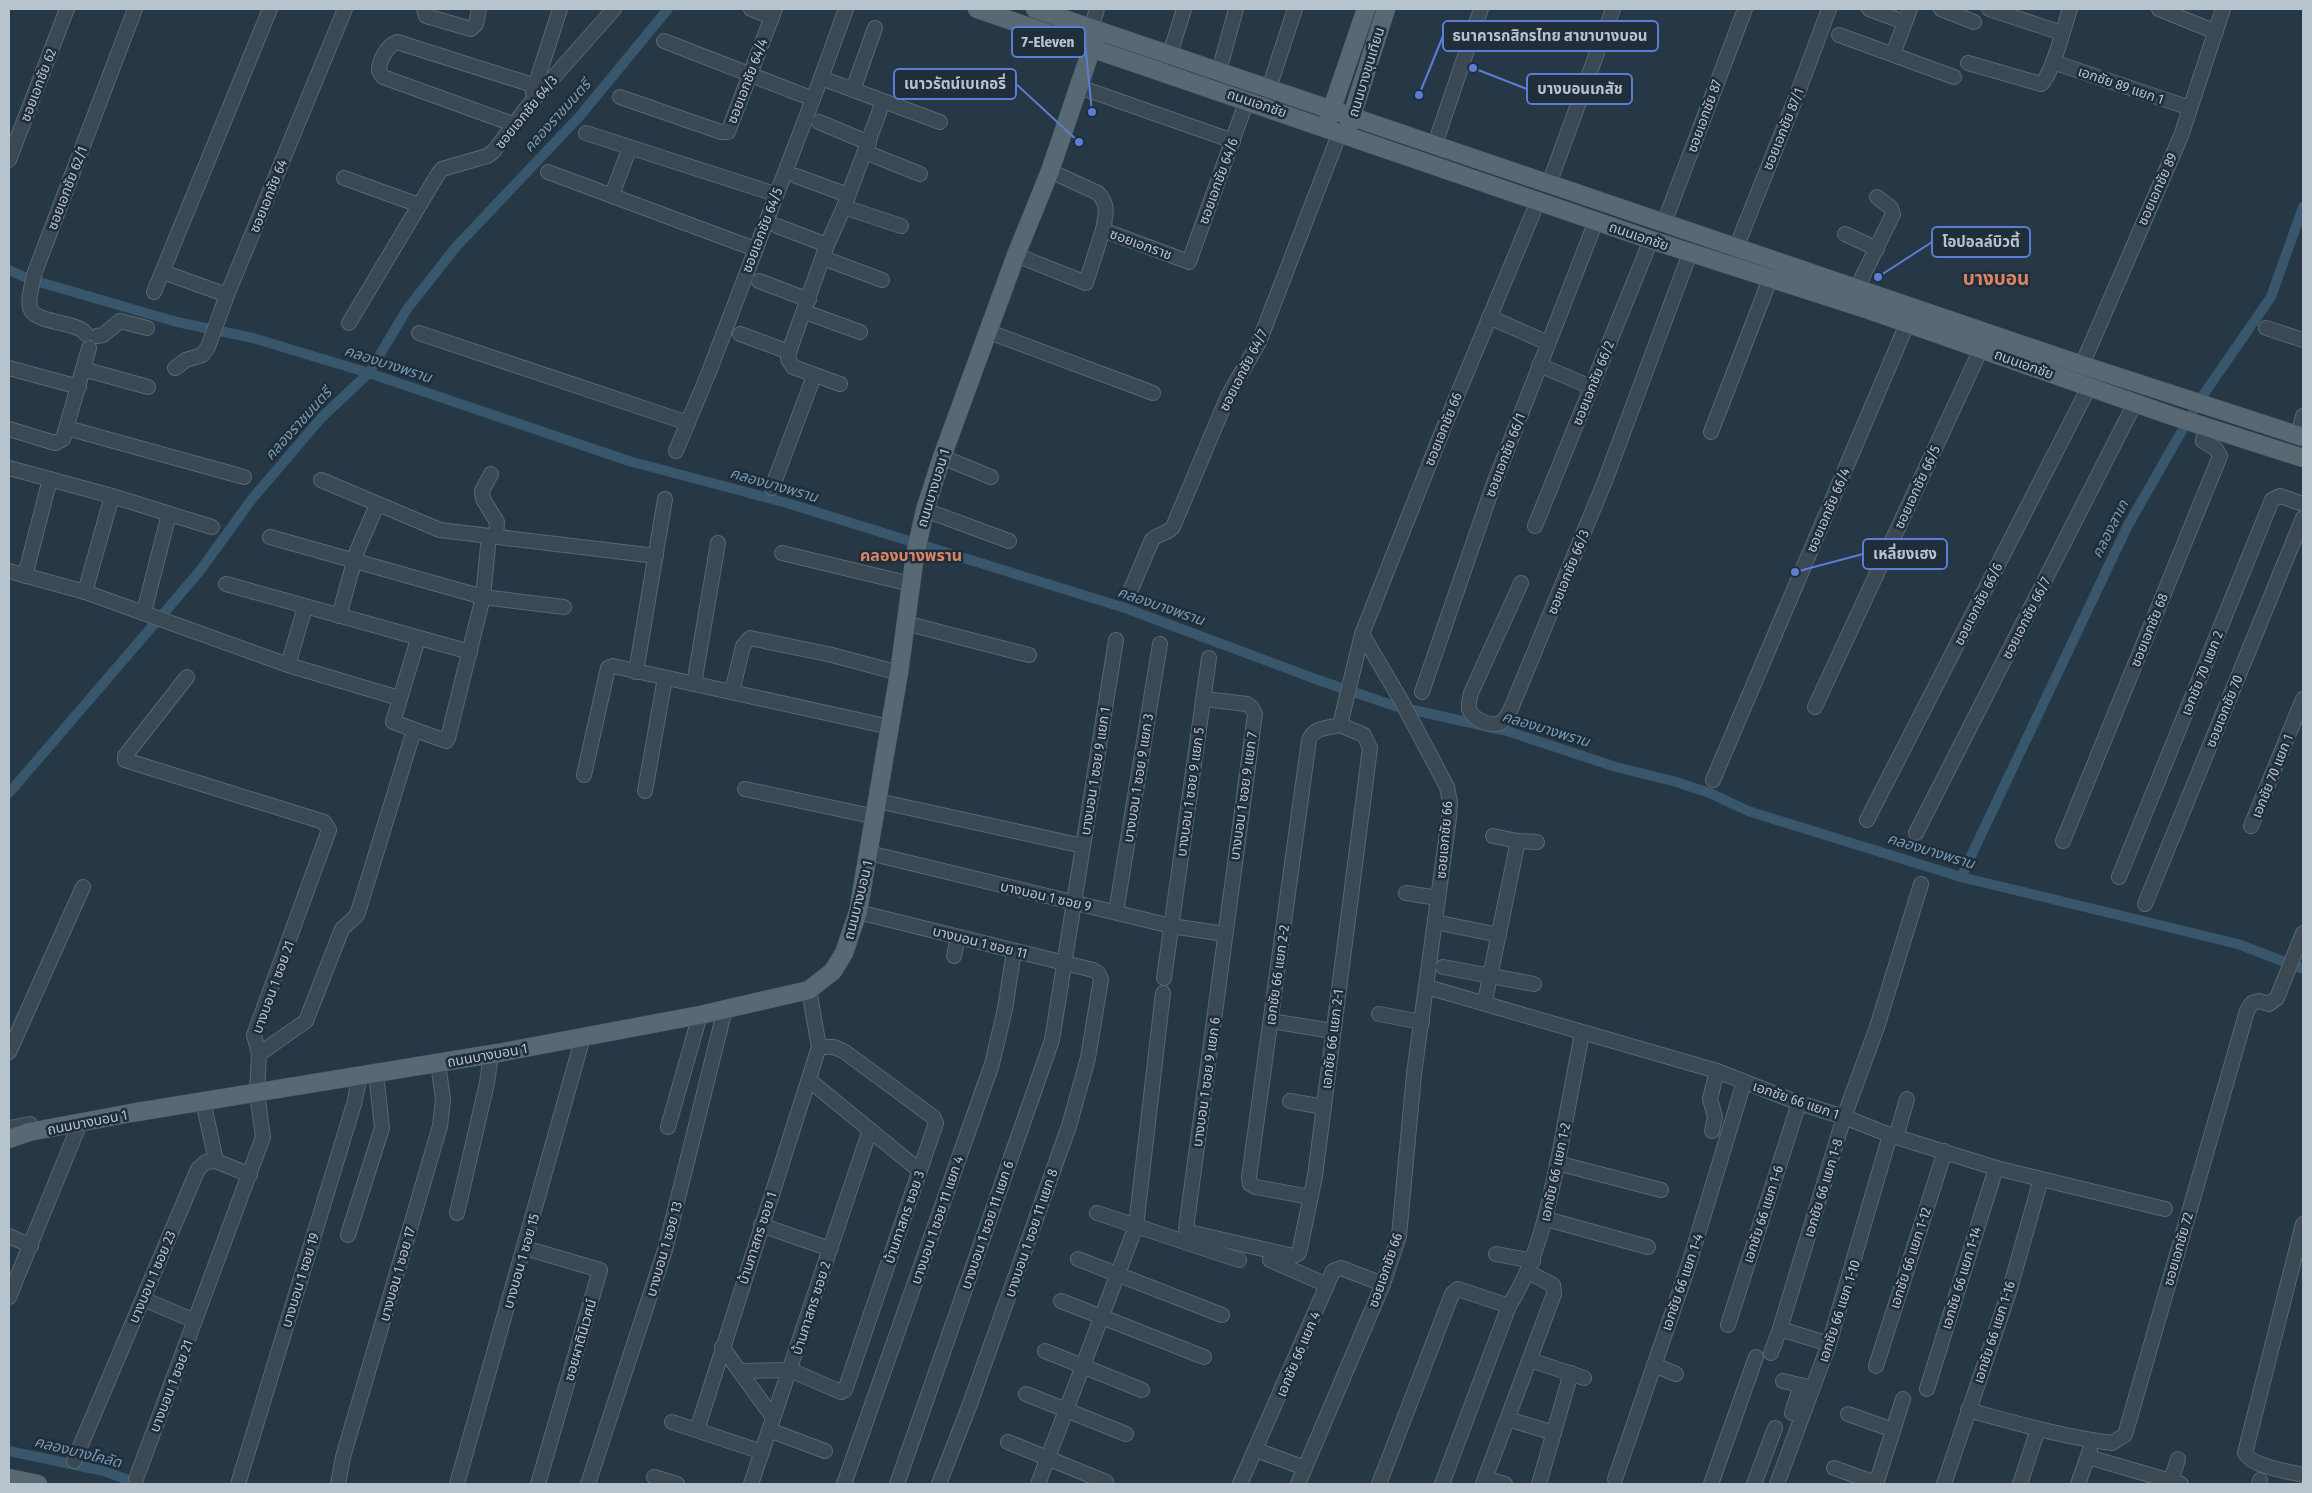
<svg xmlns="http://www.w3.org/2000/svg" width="2312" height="1493" font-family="'Fira Sans Condensed','Noto Sans Thai',sans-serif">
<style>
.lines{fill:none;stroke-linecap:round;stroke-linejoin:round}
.canal{stroke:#38576c;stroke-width:10}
.minor-casing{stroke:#596771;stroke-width:16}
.major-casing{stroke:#475560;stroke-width:19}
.minor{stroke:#3a4954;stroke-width:14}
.major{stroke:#586974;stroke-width:18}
.labels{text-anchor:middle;stroke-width:5;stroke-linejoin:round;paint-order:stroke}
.street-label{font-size:14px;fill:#b8c4cd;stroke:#1f2e3a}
.water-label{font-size:15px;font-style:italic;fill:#769ab2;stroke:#1f2e3a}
.quarter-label{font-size:16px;font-weight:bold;fill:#dc8464;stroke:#1f2e3a}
.district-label{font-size:19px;font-weight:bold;fill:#dc8464;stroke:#1f2e3a}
.leader{fill:none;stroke:#5b7dd4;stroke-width:2}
.callout-dot{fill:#5b7dd4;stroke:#1f2e3a;stroke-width:2}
.callout{fill:#1f2e3a;stroke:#5b7dd4;stroke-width:2}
.callout-label{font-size:15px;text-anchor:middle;font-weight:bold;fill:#b8c4cd}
</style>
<rect width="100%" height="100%" fill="#263845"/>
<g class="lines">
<g class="canal">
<polyline points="9,270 29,279 177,322 253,338 369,373 629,461 787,503 1125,608 1321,681 1395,706 1507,731 1616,767 1673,781 1710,793 1748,811 1961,877 2238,944 2303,969"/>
<polyline points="9,793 199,572 252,499 322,417 369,373 407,309 455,248 579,117 668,9"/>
<polyline points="1961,877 2127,527 2199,401 2271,297 2303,207"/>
<polyline points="9,1451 104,1471 139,1484"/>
</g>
<defs>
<g id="minor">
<polyline points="424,9 426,16 471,29 476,24 479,9"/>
<polyline points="751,9 772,17"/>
<polyline points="1869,9 1904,22"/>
<polyline points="1941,9 1974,22"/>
<polyline points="1989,9 2062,33"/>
<polyline points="2159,9 2216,32"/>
<polyline points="1091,28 1097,9"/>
<polyline points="1839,35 1954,77"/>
<polyline points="664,41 813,99"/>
<polyline points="1170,54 1184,9"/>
<polyline points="1893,54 1910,9"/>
<polyline points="2053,62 2190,108"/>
<path d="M1968,63L2041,84C2053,74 2064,26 2070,9"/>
<polyline points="1219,71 1236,9"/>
<polyline points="821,78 940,122"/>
<polyline points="1269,88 1295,9"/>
<polyline points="1085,89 1233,141"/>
<polyline points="853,90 875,28"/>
<polyline points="533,93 560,9"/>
<polyline points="620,97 721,132 728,132 775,9"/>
<polyline points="819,122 869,143"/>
<path d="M513,124L383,77L379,71C379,60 387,46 397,42L536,86"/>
<polyline points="586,133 775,194"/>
<polyline points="1435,144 1481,9"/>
<polyline points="865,152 920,174"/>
<polyline points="9,160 67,9"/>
<path d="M1050,171L1098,193C1109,205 1106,214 1103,230"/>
<polyline points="548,172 755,249"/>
<polyline points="796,176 848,195"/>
<polyline points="344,178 419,205"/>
<polyline points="1549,184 1613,9"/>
<polyline points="612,195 630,147"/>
<polyline points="844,207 901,226"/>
<polyline points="1664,223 1745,9"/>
<polyline points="777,226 827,245"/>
<polyline points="1845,234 1877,249"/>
<polyline points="1736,248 1797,95 1829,9"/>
<polyline points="1016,255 1086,283 1103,230 1189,262 1247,100"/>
<polyline points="823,258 882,280"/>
<polyline points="163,272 227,295"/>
<polyline points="759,281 809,300"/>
<polyline points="1857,288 1893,214 1891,208 1877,197"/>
<polyline points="154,292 270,9"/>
<polyline points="805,312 860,332"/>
<polyline points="1489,317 1548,343"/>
<polyline points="349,323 438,174 442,169 487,156 493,152 528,106 614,9"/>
<polyline points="2266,328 2303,340"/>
<polyline points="989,332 1153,393"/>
<polyline points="419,333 688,423"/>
<path d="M86,334C82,328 76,327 69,325C26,315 24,316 35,272L135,9"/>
<polyline points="740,334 789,352 788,359 793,367 840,384"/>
<polyline points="97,336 103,335 120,321 147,328"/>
<polyline points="789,352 827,245 844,207 883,102"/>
<polyline points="1539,365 1591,387"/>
<polyline points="2082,365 2181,136 2223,9"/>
<polyline points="9,368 79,387"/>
<polyline points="175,368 186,360 202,355 208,347 227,295 345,9"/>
<polyline points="83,369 148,387"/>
<polyline points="67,428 244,477"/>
<polyline points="9,429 55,443 63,439 89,348"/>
<polyline points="1711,432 1770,279"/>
<polyline points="2298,435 2303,416"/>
<polyline points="676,451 709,372 821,78 846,9"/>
<polyline points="942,457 991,477"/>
<polyline points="9,468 112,496"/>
<polyline points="491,474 482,491 483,499 497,522 496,536"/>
<polyline points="321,480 440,530 656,556"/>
<polyline points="772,488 814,376"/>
<polyline points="925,510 1009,541"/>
<polyline points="1535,526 1651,240"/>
<polyline points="270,537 483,597 564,607"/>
<polyline points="782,553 911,584"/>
<polyline points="9,571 85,592 288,665 399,698"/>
<polyline points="25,576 50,479"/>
<path d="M1521,583L1471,693C1470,698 1468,704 1469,709C1473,720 1493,729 1503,721C1506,718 1508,714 1510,711L1605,481L1690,253"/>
<polyline points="226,584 470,652"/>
<polyline points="85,592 112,496 212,527"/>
<path d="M1129,594L1152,540C1158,533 1168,534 1173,527L1228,396L1259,342L1340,132"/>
<polyline points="144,612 169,514"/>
<polyline points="339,616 357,551 377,505"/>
<polyline points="905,623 1029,655"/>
<polyline points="418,639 393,722 446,741 448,738 483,597 489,536"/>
<polyline points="288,665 305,607"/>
<polyline points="636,672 665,499"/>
<polyline points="694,684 718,543"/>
<polyline points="732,692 743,646 750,638 832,655 899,673"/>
<polyline points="1422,692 1493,486 1596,221"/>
<polyline points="1204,699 1247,704 1252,708 1255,714 1186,1229 1189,1232 1293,1256 1299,1253 1315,1176 1370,748 1364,735 1340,725"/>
<polyline points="1815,707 1981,349"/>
<polyline points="1340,725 1362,634"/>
<polyline points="584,775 608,668 613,666 890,727"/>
<polyline points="1713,780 1907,324"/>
<polyline points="745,789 876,817"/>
<polyline points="645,791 665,678"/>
<polyline points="878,801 1083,846"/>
<polyline points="1867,820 2089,387"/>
<polyline points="2251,826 2303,699"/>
<polyline points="1916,833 2135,403"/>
<polyline points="1493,836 1518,841 1537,842"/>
<polyline points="2063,841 2220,456 2216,449 2203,441 2206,427"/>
<polyline points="869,853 1171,926 1225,934"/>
<polyline points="2119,877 2272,500 2280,496 2303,504"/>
<polyline points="1406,893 1438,898"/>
<polyline points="2145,904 2303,518"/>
<polyline points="858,912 1093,970 1098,973 1101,979 1088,1058 1069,1126 970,1404 939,1484"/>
<polyline points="1116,912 1160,644"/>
<polyline points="1435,922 1499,935"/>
<polyline points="954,956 958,937"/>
<polyline points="1443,967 1534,984"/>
<polyline points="1164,978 1209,658"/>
<polyline points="1427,987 1717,1071 1799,1103 1844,1117 1890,1135 1996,1168 2165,1209"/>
<polyline points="1486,996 1518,841"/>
<polyline points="1379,1014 1422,1022"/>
<polyline points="1271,1021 1333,1031"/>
<polyline points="9,1052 83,887"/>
<polyline points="259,1054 306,1021 342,929 357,915 359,909 414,730"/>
<polyline points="809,1080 920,1171"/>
<polyline points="1290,1101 1324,1107"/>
<polyline points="668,1127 700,1015"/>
<polyline points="9,1128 30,1124"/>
<polyline points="1712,1131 1715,1117 1710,1099 1717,1071"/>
<polyline points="1896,1137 1907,1099"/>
<polyline points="216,1161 250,1175"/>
<polyline points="1557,1163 1661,1190"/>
<path d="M1310,1197L1256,1187L1250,1184L1249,1177L1309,740C1314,727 1328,728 1340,725"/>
<polyline points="457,1213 487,1083 491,1054"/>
<polyline points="1097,1213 1239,1260"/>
<polyline points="1546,1219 1648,1247"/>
<path d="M2303,1224L2245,1453C2252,1467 2288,1471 2303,1475"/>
<polyline points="761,1225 830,1249"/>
<polyline points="348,1235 382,1128 376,1073"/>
<polyline points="9,1236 31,1246"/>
<polyline points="525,1248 600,1270 538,1484"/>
<polyline points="1496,1254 1533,1261"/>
<polyline points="1078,1259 1222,1315"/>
<polyline points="1270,1260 1327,1285"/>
<polyline points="9,1297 80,1123"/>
<polyline points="143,1299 195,1321"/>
<polyline points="1061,1301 1204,1357"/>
<polyline points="1728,1325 1799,1103"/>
<polyline points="1829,1344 1780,1329 1844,1117 1877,1027 1921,884"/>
<polyline points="722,1347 772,1416"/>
<polyline points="1045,1351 1142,1390"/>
<polyline points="1771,1353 1780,1329"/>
<polyline points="1536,1362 1584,1378"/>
<polyline points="1654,1365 1676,1374"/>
<polyline points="1876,1366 1945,1151"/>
<polyline points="741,1371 790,1370 841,1392 845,1390 936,1123 933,1117 845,1052 834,1047 819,1047"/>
<polyline points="1783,1381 1812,1388"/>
<polyline points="1927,1389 1996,1168"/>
<polyline points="1026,1394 1126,1434"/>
<path d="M1968,1410C2016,1423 2063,1437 2112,1443L2125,1435L2247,1011L2252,1003L2259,1001L2269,1004L2277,998L2303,933"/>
<polyline points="1792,1413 1801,1385"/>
<polyline points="1848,1414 1893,1430"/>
<polyline points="1511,1420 1554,1433"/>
<polyline points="672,1422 762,1452"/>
<polyline points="697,1430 819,1047 809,990"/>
<polyline points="769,1430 825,1451"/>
<polyline points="1008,1442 1106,1482"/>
<polyline points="1256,1450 1305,1468"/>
<polyline points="2088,1457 2181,1484"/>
<polyline points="74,1461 198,1169 206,1162 216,1161 203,1101"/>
<polyline points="1834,1468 1876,1483"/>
<polyline points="654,1477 677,1484"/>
<polyline points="136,1479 263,1137 257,1093 259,1054 254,1035 329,830 324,822 125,760 125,756 187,677"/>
<polyline points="1615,1479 1688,1267 1744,1082"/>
<polyline points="1494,1481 1505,1484"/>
<polyline points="238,1484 354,1104 360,1076"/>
<polyline points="338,1484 343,1457 440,1126 443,1099 438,1063"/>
<polyline points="457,1484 583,1037"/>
<polyline points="588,1484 665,1250 725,1009"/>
<polyline points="751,1484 870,1130"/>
<polyline points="844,1484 992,1064 1005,1009 1014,951"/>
<polyline points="897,1484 1052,1040 1116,640"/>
<polyline points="1038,1484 1136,1226 1163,993"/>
<polyline points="1240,1484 1333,1271 1341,1268 1383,1284"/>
<polyline points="1298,1484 1383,1284 1399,1236 1414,1074 1449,818 1450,802 1447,787 1402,702 1362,634 1444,427 1538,201"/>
<polyline points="1379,1484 1452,1294 1458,1289 1509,1306"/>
<path d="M1442,1484L1509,1306C1539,1258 1549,1204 1560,1150C1567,1111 1575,1072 1582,1033"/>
<polyline points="1483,1484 1554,1294 1553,1285 1528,1272"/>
<polyline points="1539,1484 1571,1373"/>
<polyline points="1711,1484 1756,1357"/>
<polyline points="1754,1484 1775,1428"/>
<polyline points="1777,1484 1829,1344 1890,1135"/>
<polyline points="1876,1484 1903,1399"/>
<polyline points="1944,1484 2009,1292 2041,1179"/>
<polyline points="2020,1484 2038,1429"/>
<polyline points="2078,1484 2090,1450"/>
<polyline points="2170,1484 2178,1459"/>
<polyline points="2259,1484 2260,1480"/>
</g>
<g id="major">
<polyline points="977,9 1651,240 1869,310 2172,416 2303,458"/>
<polyline points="1035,9 2082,365 2303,437"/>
<polyline points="1328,120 1366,9"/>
<polyline points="1349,125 1386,9"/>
<polyline points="9,1139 29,1132 131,1113 498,1053 700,1015 809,990 833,971 844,953 858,912 899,673 915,555 925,510 942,457 1016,255 1050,171 1098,30"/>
<polyline points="9,1478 38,1484"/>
</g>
</defs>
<use href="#minor" class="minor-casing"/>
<use href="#major" class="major-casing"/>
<use href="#minor" class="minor"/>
<use href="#major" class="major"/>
</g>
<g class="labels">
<g class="street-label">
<text transform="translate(1366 72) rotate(-73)" y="5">ถนนบางขุนเทียน</text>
<text transform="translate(747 81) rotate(-69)" y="5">ซอยเอกชัย 64/4</text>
<text transform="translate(38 85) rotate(-69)" y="5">ซอยเอกชัย 62</text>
<text transform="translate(2121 85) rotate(19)" y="5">เอกชัย 89 แยก 1</text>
<text transform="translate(1257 103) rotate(19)" y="5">ถนนเอกชัย</text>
<text transform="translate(526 112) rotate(-51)" y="5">ซอยเอกชัย 64/3</text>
<text transform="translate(1704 116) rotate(-70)" y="5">ซอยเอกชัย 87</text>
<text transform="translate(1783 129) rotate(-68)" y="5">ซอยเอกชัย 87/1</text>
<text transform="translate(1218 181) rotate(-70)" y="5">ซอยเอกชัย 64/6</text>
<text transform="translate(67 188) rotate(-69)" y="5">ซอยเอกชัย 62/1</text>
<text transform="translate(2157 189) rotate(-66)" y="5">ซอยเอกชัย 89</text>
<text transform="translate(268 196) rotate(-68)" y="5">ซอยเอกชัย 64</text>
<text transform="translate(762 230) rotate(-69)" y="5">ซอยเอกชัย 64/5</text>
<text transform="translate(1639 236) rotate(19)" y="5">ถนนเอกชัย</text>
<text transform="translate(1141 244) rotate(20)" y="5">ซอยเอกราช</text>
<text transform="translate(2024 364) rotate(20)" y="5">ถนนเอกชัย</text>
<text transform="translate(1243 370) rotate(-63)" y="5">ซอยเอกชัย 64/7</text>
<text transform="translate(1593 383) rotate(-68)" y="5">ซอยเอกชัย 66/2</text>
<text transform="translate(1443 429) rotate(-68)" y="5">ซอยเอกชัย 66</text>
<text transform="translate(1505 455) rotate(-69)" y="5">ซอยเอกชัย 66/1</text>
<text transform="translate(1917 487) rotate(-65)" y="5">ซอยเอกชัย 66/5</text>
<text transform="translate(933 488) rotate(-73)" y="5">ถนนบางบอน 1</text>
<text transform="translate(1828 510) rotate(-67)" y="5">ซอยเอกชัย 66/4</text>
<text transform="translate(1568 572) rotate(-68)" y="5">ซอยเอกชัย 66/3</text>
<text transform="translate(1978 604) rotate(-63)" y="5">ซอยเอกชัย 66/6</text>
<text transform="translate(2026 618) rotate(-63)" y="5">ซอยเอกชัย 66/7</text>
<text transform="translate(2149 630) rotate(-68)" y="5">ซอยเอกชัย 68</text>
<text transform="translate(2202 673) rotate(-68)" y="5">เอกชัย 70 แยก 2</text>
<text transform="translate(2224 711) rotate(-68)" y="5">ซอยเอกชัย 70</text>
<text transform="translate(1095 771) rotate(-81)" y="5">บางบอน 1 ซอย 9 แยก 1</text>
<text transform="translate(2272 776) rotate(-68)" y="5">เอกชัย 70 แยก 1</text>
<text transform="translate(1138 778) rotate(-81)" y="5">บางบอน 1 ซอย 9 แยก 3</text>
<text transform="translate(1190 792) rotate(-82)" y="5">บางบอน 1 ซอย 9 แยก 5</text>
<text transform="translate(1243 796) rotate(-82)" y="5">บางบอน 1 ซอย 9 แยก 7</text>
<text transform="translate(1444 840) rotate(-85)" y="5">ซอยเอกชัย 66</text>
<text transform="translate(1046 896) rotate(13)" y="5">บางบอน 1 ซอย 9</text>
<text transform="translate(858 900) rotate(-76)" y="5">ถนนบางบอน 1</text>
<text transform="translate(980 942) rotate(14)" y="5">บางบอน 1 ซอย 11</text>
<text transform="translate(1277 975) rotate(-82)" y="5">เอกชัย 66 แยก 2-2</text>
<text transform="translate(273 987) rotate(-70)" y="5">บางบอน 1 ซอย 21</text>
<text transform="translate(1332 1039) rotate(-83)" y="5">เอกชัย 66 แยก 2-1</text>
<text transform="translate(487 1055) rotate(-10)" y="5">ถนนบางบอน 1</text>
<text transform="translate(1206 1082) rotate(-82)" y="5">บางบอน 1 ซอย 9 แยก 6</text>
<text transform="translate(1796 1100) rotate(19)" y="5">เอกชัย 66 แยก 1</text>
<text transform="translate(87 1122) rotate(-11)" y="5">ถนนบางบอน 1</text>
<text transform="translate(1555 1172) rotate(-78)" y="5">เอกชัย 66 แยก 1-2</text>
<text transform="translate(1823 1188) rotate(-73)" y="5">เอกชัย 66 แยก 1-8</text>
<text transform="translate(1763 1214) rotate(-72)" y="5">เอกชัย 66 แยก 1-6</text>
<text transform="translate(904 1217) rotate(-71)" y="5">บ้านภาสกร ซอย 3</text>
<text transform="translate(937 1220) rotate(-71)" y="5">บางบอน 1 ซอย 11 แยก 4</text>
<text transform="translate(987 1225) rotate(-71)" y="5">บางบอน 1 ซอย 11 แยก 6</text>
<text transform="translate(1031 1233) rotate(-71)" y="5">บางบอน 1 ซอย 11 แยก 8</text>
<text transform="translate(757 1238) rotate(-72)" y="5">บ้านภาสกร ซอย 1</text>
<text transform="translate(664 1249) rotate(-74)" y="5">บางบอน 1 ซอย 13</text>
<text transform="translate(2178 1249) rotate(-74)" y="5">ซอยเอกชัย 72</text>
<text transform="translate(1910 1258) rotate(-72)" y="5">เอกชัย 66 แยก 1-12</text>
<text transform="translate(521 1261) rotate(-74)" y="5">บางบอน 1 ซอย 15</text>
<text transform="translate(1385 1270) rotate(-71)" y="5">ซอยเอกชัย 66</text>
<text transform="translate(397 1274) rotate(-74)" y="5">บางบอน 1 ซอย 17</text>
<text transform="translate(152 1277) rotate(-67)" y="5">บางบอน 1 ซอย 23</text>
<text transform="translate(1961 1278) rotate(-73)" y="5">เอกชัย 66 แยก 1-14</text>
<text transform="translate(300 1280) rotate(-73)" y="5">บางบอน 1 ซอย 19</text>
<text transform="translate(1682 1282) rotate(-71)" y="5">เอกชัย 66 แยก 1-4</text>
<text transform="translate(811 1308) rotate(-72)" y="5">บ้านภาสกร ซอย 2</text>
<text transform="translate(1839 1311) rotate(-72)" y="5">เอกชัย 66 แยก 1-10</text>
<text transform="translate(1994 1332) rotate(-72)" y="5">เอกชัย 66 แยก 1-16</text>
<text transform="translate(580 1340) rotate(-74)" y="5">ซอยผาตินิเวศน์</text>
<text transform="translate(1298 1354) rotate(-67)" y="5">เอกชัย 66 แยก 4</text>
<text transform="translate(171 1386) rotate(-69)" y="5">บางบอน 1 ซอย 21</text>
</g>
<g class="water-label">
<text transform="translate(557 116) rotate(-48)" y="5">คลองราชมนตรี</text>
<text transform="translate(388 364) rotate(18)" y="5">คลองบางพราน</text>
<text transform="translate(298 424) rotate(-48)" y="5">คลองราชมนตรี</text>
<text transform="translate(774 485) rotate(16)" y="5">คลองบางพราน</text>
<text transform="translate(2110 529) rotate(-63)" y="5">คลองสาเก</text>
<text transform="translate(1161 606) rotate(19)" y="5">คลองบางพราน</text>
<text transform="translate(1546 729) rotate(17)" y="5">คลองบางพราน</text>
<text transform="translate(1931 851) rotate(17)" y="5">คลองบางพราน</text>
<text transform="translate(78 1452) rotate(14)" y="5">คลองบางโคลัด</text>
</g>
<g class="quarter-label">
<text x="911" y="561">คลองบางพราน</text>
</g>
<g class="district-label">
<text x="1996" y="285">บางบอน</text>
</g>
</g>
<path class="leader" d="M1419 95L1443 36M1092 112L1085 42M1079 142L1016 84M1473 68L1527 89M1878 277L1932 242M1795 572L1863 554"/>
<g class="callout-dot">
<circle cx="1419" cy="95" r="5"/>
<circle cx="1092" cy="112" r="5"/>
<circle cx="1079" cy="142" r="5"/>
<circle cx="1473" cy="68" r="5"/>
<circle cx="1878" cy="277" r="5"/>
<circle cx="1795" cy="572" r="5"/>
</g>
<g class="callout">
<rect x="1443" y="21" width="215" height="30" rx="5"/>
<rect x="1012" y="27" width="73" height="30" rx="5"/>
<rect x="894" y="69" width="122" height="30" rx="5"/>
<rect x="1527" y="74" width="105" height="30" rx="5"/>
<rect x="1932" y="227" width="98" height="30" rx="5"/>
<rect x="1863" y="539" width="84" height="30" rx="5"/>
</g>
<g class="callout-label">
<text x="1550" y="41">ธนาคารกสิกรไทย สาขาบางบอน</text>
<text x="1048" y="47">7-Eleven</text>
<text x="955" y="89">เนาวรัตน์เบเกอรี่</text>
<text x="1580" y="94">บางบอนเภสัช</text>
<text x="1981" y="247">โอปอลล์บิวตี้</text>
<text x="1905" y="559">เหลี่ยงเฮง</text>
</g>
<rect width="2312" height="1493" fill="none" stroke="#b8c4cd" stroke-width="20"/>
</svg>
